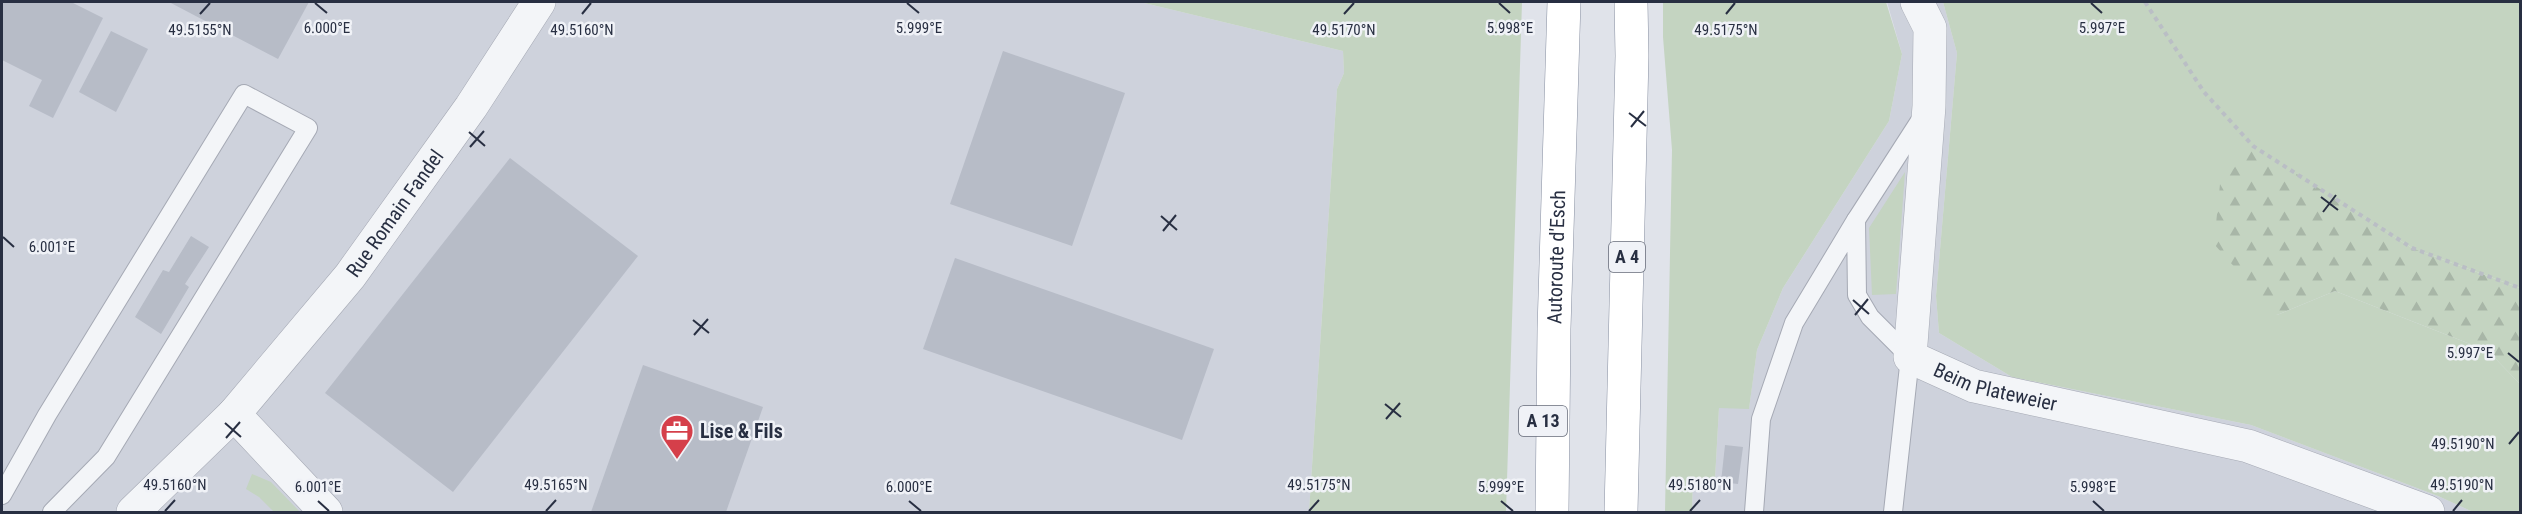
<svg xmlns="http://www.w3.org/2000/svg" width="2522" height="514" font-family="'Roboto Condensed',sans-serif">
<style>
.built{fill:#ced2dc}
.grass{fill:#c4d4c1}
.forest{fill:url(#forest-firs)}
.building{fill:#b7bcc7}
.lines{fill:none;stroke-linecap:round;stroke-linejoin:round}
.lane-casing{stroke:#a5a9b4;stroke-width:20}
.street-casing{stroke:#a5a9b4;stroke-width:34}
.highway-casing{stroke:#878fa1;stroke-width:34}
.path{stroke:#babec5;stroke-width:4;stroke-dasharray:4.5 4.5;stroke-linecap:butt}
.lane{stroke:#f3f5f8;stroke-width:18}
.street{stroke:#f3f5f8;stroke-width:33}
.highway{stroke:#fff;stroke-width:33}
.ticks{fill:none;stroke:#282f42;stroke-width:2}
.labels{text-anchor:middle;stroke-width:5;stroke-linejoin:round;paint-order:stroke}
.shield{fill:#f0f2f7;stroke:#646a78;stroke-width:1.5}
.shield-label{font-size:18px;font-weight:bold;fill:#282f42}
.street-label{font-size:20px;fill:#282f42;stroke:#f0f2f7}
.poi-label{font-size:20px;font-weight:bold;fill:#282f42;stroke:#f0f2f7;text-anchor:start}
.ticks-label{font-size:15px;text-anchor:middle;fill:#282f42;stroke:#f0f2f7;stroke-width:5;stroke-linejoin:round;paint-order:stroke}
</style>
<defs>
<pattern id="forest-firs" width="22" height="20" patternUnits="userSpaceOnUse" patternTransform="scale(1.5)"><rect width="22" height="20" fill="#c4d4c1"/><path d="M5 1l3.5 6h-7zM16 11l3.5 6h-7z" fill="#a8b6a7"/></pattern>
</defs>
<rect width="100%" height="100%" fill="#e0e3ea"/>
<g class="built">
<polygon points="2,2 1140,2 1343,51 1344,73 1337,89 1309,512 2,512"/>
<polygon points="1887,2 1943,2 1957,53 1936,296 1939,333 2012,377 2251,425 2438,496 2473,512 1692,512 1693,478 1715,479 1719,408 1749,408 1757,350 1783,288 1889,121 1902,54"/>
</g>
<g class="grass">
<polygon points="1140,2 1522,2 1506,512 1309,512 1337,89 1344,73 1343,51"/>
<polygon points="1663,2 1886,2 1902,54 1889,121 1783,288 1757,350 1749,409 1719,408 1715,479 1693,478 1692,512 1665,512 1672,150 1663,37"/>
<polygon points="1943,2 2520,2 2520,288 2412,248 2253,147 2277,315 2335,291 2488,351 2520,384 2520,512 2473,512 2438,496 2251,425 2012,377 1939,333 1936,296 1957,53"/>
<polygon points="1905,172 1896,294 1872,295 1869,228"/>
<polygon points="252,474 271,482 300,512 274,512 259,497 246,489"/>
</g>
<polygon class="forest" points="2253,146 2412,248 2520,288 2520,384 2488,351 2335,291 2277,315 2214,244 2220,184"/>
<g class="building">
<polygon points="2,2 71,2 103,18 53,118 29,106 42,80 2,60"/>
<polygon points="169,2 309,2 278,59"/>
<polygon points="111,31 148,49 116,112 79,92"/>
<polygon points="1003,51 1125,93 1072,246 950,204"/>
<polygon points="510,158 638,256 453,492 325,393"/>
<polygon points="191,236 209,247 185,284 189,287 161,334 135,317 163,270 169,272"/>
<polygon points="955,258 1214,349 1182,440 923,349"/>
<polygon points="643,365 763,407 726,512 591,512"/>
<polygon points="1725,445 1743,447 1738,484 1721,482"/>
</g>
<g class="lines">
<defs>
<g id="lane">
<polyline points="1856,220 1923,116"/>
<polyline points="2,495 47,415 244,94 308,128 106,457 52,512"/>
<polyline points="1754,512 1761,419 1794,323 1856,220 1857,295 1870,317 1910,357 1893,512"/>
</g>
<g id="street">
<path id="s1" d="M1917,2L1930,28L1929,106L1910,357L1974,386L2248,446L2428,512"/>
<polyline points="234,414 326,512"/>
<path id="s2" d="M133,512L234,414L350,276L471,107L539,2"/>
</g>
<g id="highway">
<path id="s3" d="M1552,512L1554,329L1564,2"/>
<polyline points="1621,512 1632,56 1631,2"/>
</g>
</defs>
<use href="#lane" class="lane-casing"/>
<use href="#street" class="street-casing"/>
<use href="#highway" class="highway-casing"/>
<polyline class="path" points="2145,2 2204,92 2253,146 2412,248 2520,288"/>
<use href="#lane" class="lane"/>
<use href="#street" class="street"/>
<use href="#highway" class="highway"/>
</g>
<path class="ticks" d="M315,3L327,13M907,3L919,13M1499,3L1510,13M2091,3L2102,13M200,14L210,3M582,14L591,3M1344,14L1354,3M1726,14L1735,3M1629,113L1646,126M1631,127L1644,111M469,132L485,146M470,147L484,131M2321,197L2338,210M2323,212L2336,195M1161,216L1177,230M1163,231L1176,215M3,237L14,247M1853,300L1869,314M1855,315L1868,299M693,320L709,333M694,335L708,319M2508,353L2519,362M1385,404L1401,417M1386,419L1400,403M225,423L241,437M226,438L240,422M2509,444L2519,432M318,501L329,511M909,501L921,511M1501,501L1513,511M2093,501L2104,511M165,511L175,500M546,511L556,500M1309,511L1319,500M1690,511L1700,500M2453,511L2462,500"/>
<defs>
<symbol id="office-pin" viewBox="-11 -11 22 30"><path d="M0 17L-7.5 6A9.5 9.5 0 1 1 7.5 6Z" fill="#d53f4a" stroke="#f0f2f7"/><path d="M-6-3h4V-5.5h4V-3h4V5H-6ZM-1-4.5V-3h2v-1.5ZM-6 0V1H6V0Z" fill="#fff"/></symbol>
</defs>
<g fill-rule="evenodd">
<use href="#office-pin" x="658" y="412" width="38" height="52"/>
</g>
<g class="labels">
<g class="shield">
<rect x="1609" y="242" width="36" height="30" rx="4.5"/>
<rect x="1519" y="406" width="48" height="30" rx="4.5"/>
</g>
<g class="shield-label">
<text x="1627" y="263">A 4</text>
<text x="1543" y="427">A 13</text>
</g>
<g class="street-label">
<text dy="7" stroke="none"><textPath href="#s2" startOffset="398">Rue Romain Fandel</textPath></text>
<text dy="7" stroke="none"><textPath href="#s3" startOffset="255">Autoroute d'Esch</textPath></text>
<text dy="7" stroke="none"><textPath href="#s1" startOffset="450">Beim Plateweier</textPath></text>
</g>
<g class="poi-label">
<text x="700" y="438">Lise &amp; Fils</text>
</g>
</g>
<g class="ticks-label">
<text x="327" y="33">6.000°E</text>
<text x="919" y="33">5.999°E</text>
<text x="1510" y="33">5.998°E</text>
<text x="2102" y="33">5.997°E</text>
<text x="200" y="35">49.5155°N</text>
<text x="582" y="35">49.5160°N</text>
<text x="1344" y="35">49.5170°N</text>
<text x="1726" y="35">49.5175°N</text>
<text x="52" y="252">6.001°E</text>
<text x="2470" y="358">5.997°E</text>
<text x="2463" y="449">49.5190°N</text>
<text x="175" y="490">49.5160°N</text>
<text x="556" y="490">49.5165°N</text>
<text x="1319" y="490">49.5175°N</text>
<text x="1700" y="490">49.5180°N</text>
<text x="2462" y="490">49.5190°N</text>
<text x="318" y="492">6.001°E</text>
<text x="909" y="492">6.000°E</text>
<text x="1501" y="492">5.999°E</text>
<text x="2093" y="492">5.998°E</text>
</g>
<rect width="2522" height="514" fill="none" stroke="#282f42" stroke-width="6"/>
</svg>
